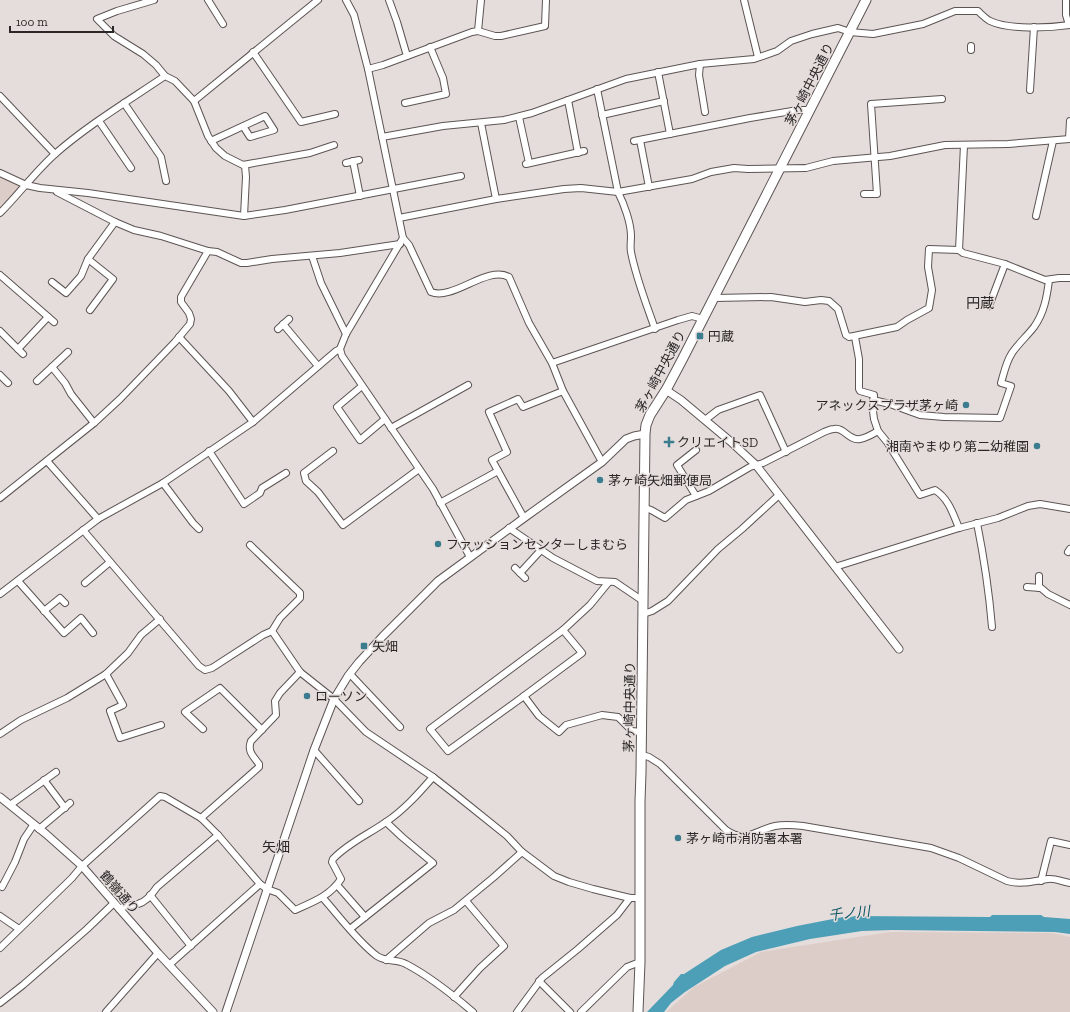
<svg xmlns="http://www.w3.org/2000/svg" width="1070" height="1012" font-family="'Zilla Slab','Noto Sans JP',serif">
<style>
.built{fill:#ddcdc8}
.water{fill:#4d9fb7}
.lines{fill:none;stroke-linecap:round;stroke-linejoin:round}
.minor-casing{stroke:#5c5553;stroke-width:8}
.tertiary-casing{stroke:#5c5553;stroke-width:9}
.primary-casing{stroke:#5c5553;stroke-width:11}
.minor{stroke:#fff;stroke-width:6}
.tertiary{stroke:#fff;stroke-width:7}
.primary{stroke:#fff;stroke-width:9}
.poi-dot{fill:#3c7c8f;stroke:#e5dddb;stroke-width:1.5}
.labels{text-anchor:middle;stroke-width:3;stroke-linejoin:round;paint-order:stroke}
.street-label{font-size:13px;fill:#2a2726;stroke:#e5dddb}
.poi-label{font-size:13px;fill:#2a2726;stroke:#e5dddb;text-anchor:start}
.neighbourhood-label{font-size:14px;fill:#2a2726;stroke:#e5dddb}
.water-label{font-size:14px;font-style:italic;fill:#0d5364;stroke:#e5dddb}
</style>
<rect width="100%" height="100%" fill="#e5dddb"/>
<g class="built">
<polygon points="0,176 20,184 20,186 0,206"/>
<polygon points="890,932 1053,933 1070,937 1070,1012 666,1012 694,987 761,952"/>
</g>
<polygon class="water" points="992,915 1041,915 1044,917 1070,919 1070,934 1055,932 892,930 862,931 810,939 756,952 725,966 685,992 671,1003 664,1012 647,1012 673,985 674,982 681,974 684,974 721,950 752,937 797,926 843,917 847,918 855,916 990,917"/>
<g class="lines">
<defs>
<g id="minor">
<polyline points="154,0 117,11 97,19 114,36 143,54 156,65 165,76 175,81 194,101 208,136 216,148 225,156 243,165 310,153 334,145"/>
<polyline points="208,0 223,24"/>
<polyline points="346,0 354,15 368,69 403,238 346,334 340,349 342,356 433,489 470,557"/>
<polyline points="389,0 397,22 407,56"/>
<polyline points="744,0 758,57"/>
<polyline points="1066,0 1066,15 1069,25"/>
<polyline points="478,31 495,36 501,36 545,26 546,0"/>
<polyline points="971,50 971,46"/>
<polyline points="253,52 301,122 335,114"/>
<polyline points="700,64 699,75 705,112"/>
<polyline points="368,69 383,65 472,32 478,31 481,0"/>
<polyline points="658,72 670,134"/>
<path d="M597,89L618,192C624,204 631,223 631,236C631,242 630,247 631,252C636,278 646,303 655,329"/>
<polyline points="1030,90 1034,27"/>
<polyline points="0,96 55,154"/>
<polyline points="568,100 578,153"/>
<polyline points="194,101 318,0"/>
<polyline points="124,103 161,157 166,181"/>
<polyline points="405,103 446,94 443,78 430,47"/>
<polyline points="602,115 664,101"/>
<polyline points="519,117 529,163"/>
<polyline points="99,121 131,168"/>
<polyline points="481,123 496,199"/>
<path d="M382,137L443,126L504,120L532,113L568,100L626,79L700,64L754,59L777,51L791,41L812,34L838,28L850,32L873,34L923,24L955,11H978C982,15 986,19 990,21C1009,30 1049,28 1070,25"/>
<polyline points="1069,139 1070,121"/>
<polyline points="640,140 649,187"/>
<polyline points="211,141 265,116 274,130 250,137 243,126"/>
<polyline points="634,141 750,118 798,110 810,110"/>
<polyline points="353,161 360,196"/>
<polyline points="346,163 359,160"/>
<polyline points="526,164 584,151"/>
<polyline points="0,173 26,185 40,188 88,193 244,216 285,210 461,176"/>
<polyline points="57,192 115,222 134,230 161,236 208,251 217,252 241,263 247,263 272,259 340,253 400,244"/>
<polyline points="864,194 877,194 871,104 942,99"/>
<path d="M0,213C19,194 35,172 55,154C88,125 128,101 165,76"/>
<polyline points="244,216 246,177 245,165"/>
<polyline points="1036,216 1053,141"/>
<polyline points="399,218 496,199 564,189 581,188 618,192 692,179 711,172 734,168 748,169 806,168 833,161 890,156 945,145 1008,144 1070,139"/>
<path d="M403,238L409,245L431,292C453,301 487,265 509,277L529,323L552,363L563,391L602,462"/>
<polyline points="959,250 964,145"/>
<polyline points="312,256 321,283 346,334"/>
<polyline points="88,259 113,279 90,310"/>
<polyline points="0,275 54,322"/>
<polyline points="52,282 66,293 81,276 88,259 115,222"/>
<polyline points="714,298 771,297 805,302 821,300 829,301 838,309 846,335 849,337 897,327 907,320 929,308 932,290 928,267 929,249 959,250 963,253 1005,264 1045,280 1059,278 1070,278"/>
<polyline points="989,306 1005,264"/>
<polyline points="283,324 318,366"/>
<polyline points="278,329 289,319"/>
<polyline points="0,331 23,354"/>
<polyline points="179,337 229,391 253,422"/>
<path d="M855,337L859,359V389L860,391L874,395L873,411L874,419L878,431L887,442L920,495L935,490C949,499 953,514 959,528"/>
<polyline points="18,349 48,317"/>
<polyline points="552,363 678,320 692,316 703,319"/>
<polyline points="52,367 65,383 71,394 94,423"/>
<polyline points="0,375 8,383"/>
<polyline points="37,381 68,352"/>
<polyline points="362,386 337,407 360,440 385,419"/>
<path d="M873,400L890,404L920,415L944,417L1000,418L1011,386L1001,383C1004,373 1006,362 1012,353C1018,344 1027,336 1034,327C1044,313 1047,297 1049,280"/>
<polyline points="705,420 718,410 760,395 786,452"/>
<polyline points="391,428 468,385"/>
<polyline points="696,450 677,465 696,496"/>
<polyline points="209,451 244,504 260,493 262,488 286,473"/>
<polyline points="333,451 304,473 306,481 318,492 343,525 419,469"/>
<polyline points="47,461 98,519"/>
<polyline points="163,483 193,523 199,529"/>
<polyline points="0,498 94,423 120,399 175,342 190,324 191,319 189,313 181,302 181,297 208,251"/>
<polyline points="440,503 498,471"/>
<path d="M645,508L651,510L665,518L686,500L709,491L750,467L763,463L824,432C827,431 830,429 834,429C844,427 849,441 860,439C866,438 873,434 878,431"/>
<polyline points="524,518 492,460 507,452 489,412 518,399 523,407 563,391"/>
<path d="M977,523C984,558 989,591 992,627"/>
<polyline points="509,528 553,558 597,581 615,582 643,601"/>
<polyline points="83,530 199,666 205,670 212,668 263,635 272,631 280,618 300,598 300,593 250,545"/>
<polyline points="1068,552 1070,549"/>
<polyline points="835,567 959,528 998,518 1028,506 1040,504 1070,509"/>
<polyline points="515,568 525,578"/>
<polyline points="520,573 541,550"/>
<polyline points="1039,576 1039,588"/>
<polyline points="18,581 64,633 81,618 93,633"/>
<polyline points="85,583 110,562"/>
<polyline points="608,583 590,605 563,630 582,653 524,696 539,716 559,732 566,725 602,715 618,717 632,731 641,732"/>
<polyline points="1027,587 1041,588 1048,594 1070,605"/>
<polyline points="0,594 98,519 163,483 253,422 336,351 340,349"/>
<polyline points="44,611 60,598 65,603"/>
<polyline points="643,614 652,611 668,601 718,549 742,529 779,495"/>
<polyline points="272,631 300,672 334,699 366,732 433,777 456,795 507,836 522,852 554,876 569,882 593,889 630,898 640,898"/>
<polyline points="106,674 123,705 110,711 120,738 161,725"/>
<polyline points="350,674 400,727"/>
<polyline points="524,696 448,751 430,729 563,630"/>
<polyline points="203,729 185,712 220,688 262,730"/>
<polyline points="0,734 21,720 67,698 106,674 128,653 141,635 160,619"/>
<polyline points="314,750 359,801"/>
<path d="M642,755L649,757L660,764L726,830C746,844 756,830 775,826C785,824 794,825 803,826L931,848L959,858L1007,881C1022,885 1034,881 1048,879C1055,878 1063,882 1070,883"/>
<polyline points="44,780 65,808"/>
<polyline points="10,805 56,772"/>
<path d="M201,818L259,767V764C253,756 247,751 251,741L276,715L275,701L280,693L300,672"/>
<polyline points="39,829 70,803"/>
<polyline points="1041,881 1051,841 1070,845"/>
<polyline points="337,885 365,917"/>
<polyline points="0,886 2,887 15,862 24,839 34,824"/>
<polyline points="150,895 191,946"/>
<path d="M323,898C339,916 358,942 377,956C386,962 397,959 406,964C429,976 453,995 473,1012"/>
<path d="M119,909C126,905 131,905 138,904C146,902 153,893 157,887L218,835"/>
<polyline points="0,916 19,929"/>
<polyline points="350,929 433,863 402,837 386,822"/>
<path d="M0,948L72,878L82,866L160,796L165,797L201,818L218,835L260,884L267,889L278,893L295,910C313,902 330,896 341,879L332,862L333,859C348,843 369,834 386,822C404,810 419,793 433,777"/>
<polyline points="386,960 429,923 454,910 494,877 522,852"/>
<polyline points="169,965 260,884"/>
<polyline points="539,981 570,1012"/>
<polyline points="454,997 480,968 504,946 466,901"/>
<polyline points="0,1003 23,985 87,929 114,903"/>
<polyline points="106,1012 158,953"/>
<polyline points="517,1012 542,978 578,949 617,915 630,898"/>
<polyline points="581,1012 627,967 640,962"/>
</g>
<g id="tertiary">
<polyline points="666,390 681,400 730,441 756,465 899,649"/>
<polyline points="0,797 46,834 82,866 158,953 213,1012"/>
<polyline points="226,1012 314,750 334,699 348,676 359,662 383,636 438,581 524,518 602,462 626,439 634,436 645,434"/>
</g>
<polyline id="primary" points="638,1012 640,962 640,801 641,773 645,434 646,425 650,415 666,390 682,360 866,0"/>
</defs>
<use href="#minor" class="minor-casing"/>
<use href="#tertiary" class="tertiary-casing"/>
<use href="#primary" class="primary-casing"/>
<use href="#minor" class="minor"/>
<use href="#tertiary" class="tertiary"/>
<use href="#primary" class="primary"/>
</g>
<g class="poi-dot">
<rect x="696" y="332" width="8" height="8" rx="2"/>
<circle cx="966" cy="405" r="4"/>
<path d="M667 436h4v4h4v4h-4v4h-4v-4h-4v-4h4z"/>
<circle cx="1037" cy="446" r="4"/>
<circle cx="600" cy="480" r="4"/>
<circle cx="438" cy="544" r="4"/>
<rect x="360" y="642" width="8" height="8" rx="2"/>
<circle cx="307" cy="696" r="4"/>
<circle cx="678" cy="838" r="4"/>
</g>
<g class="labels">
<g class="street-label">
<text transform="translate(809 84) rotate(-63)" y="5">茅ヶ崎中央通り</text>
<text transform="translate(660 371) rotate(-62)" y="5">茅ヶ崎中央通り</text>
<text transform="translate(629 707) rotate(-89)" y="5">茅ヶ崎中央通り</text>
<text transform="translate(120 892) rotate(49)" y="5">鶴嶺通り</text>
</g>
<g class="poi-label">
<text x="708" y="341">円蔵</text>
<text x="958" y="410" text-anchor="end">アネックスプラザ茅ヶ崎</text>
<text x="677" y="447">クリエイトSD</text>
<text x="1029" y="451" text-anchor="end">湘南やまゆり第二幼稚園</text>
<text x="608" y="485">茅ヶ崎矢畑郵便局</text>
<text x="446" y="549">ファッションセンターしまむら</text>
<text x="372" y="651">矢畑</text>
<text x="315" y="701">ローソン</text>
<text x="686" y="843">茅ヶ崎市消防署本署</text>
</g>
<g class="neighbourhood-label">
<text x="980" y="308">円蔵</text>
<text x="276" y="852">矢畑</text>
</g>
<g class="water-label">
<text transform="translate(849 913) rotate(-6)" y="5">千ノ川</text>
</g>
</g>
<path d="M10 26v6h103v-6" fill="none" stroke="#2a2726" stroke-width="2"/>
<text x="16" y="26" font-size="12" fill="#2a2726" stroke="#e5dddb" stroke-width="3" paint-order="stroke">100 m</text>
</svg>
